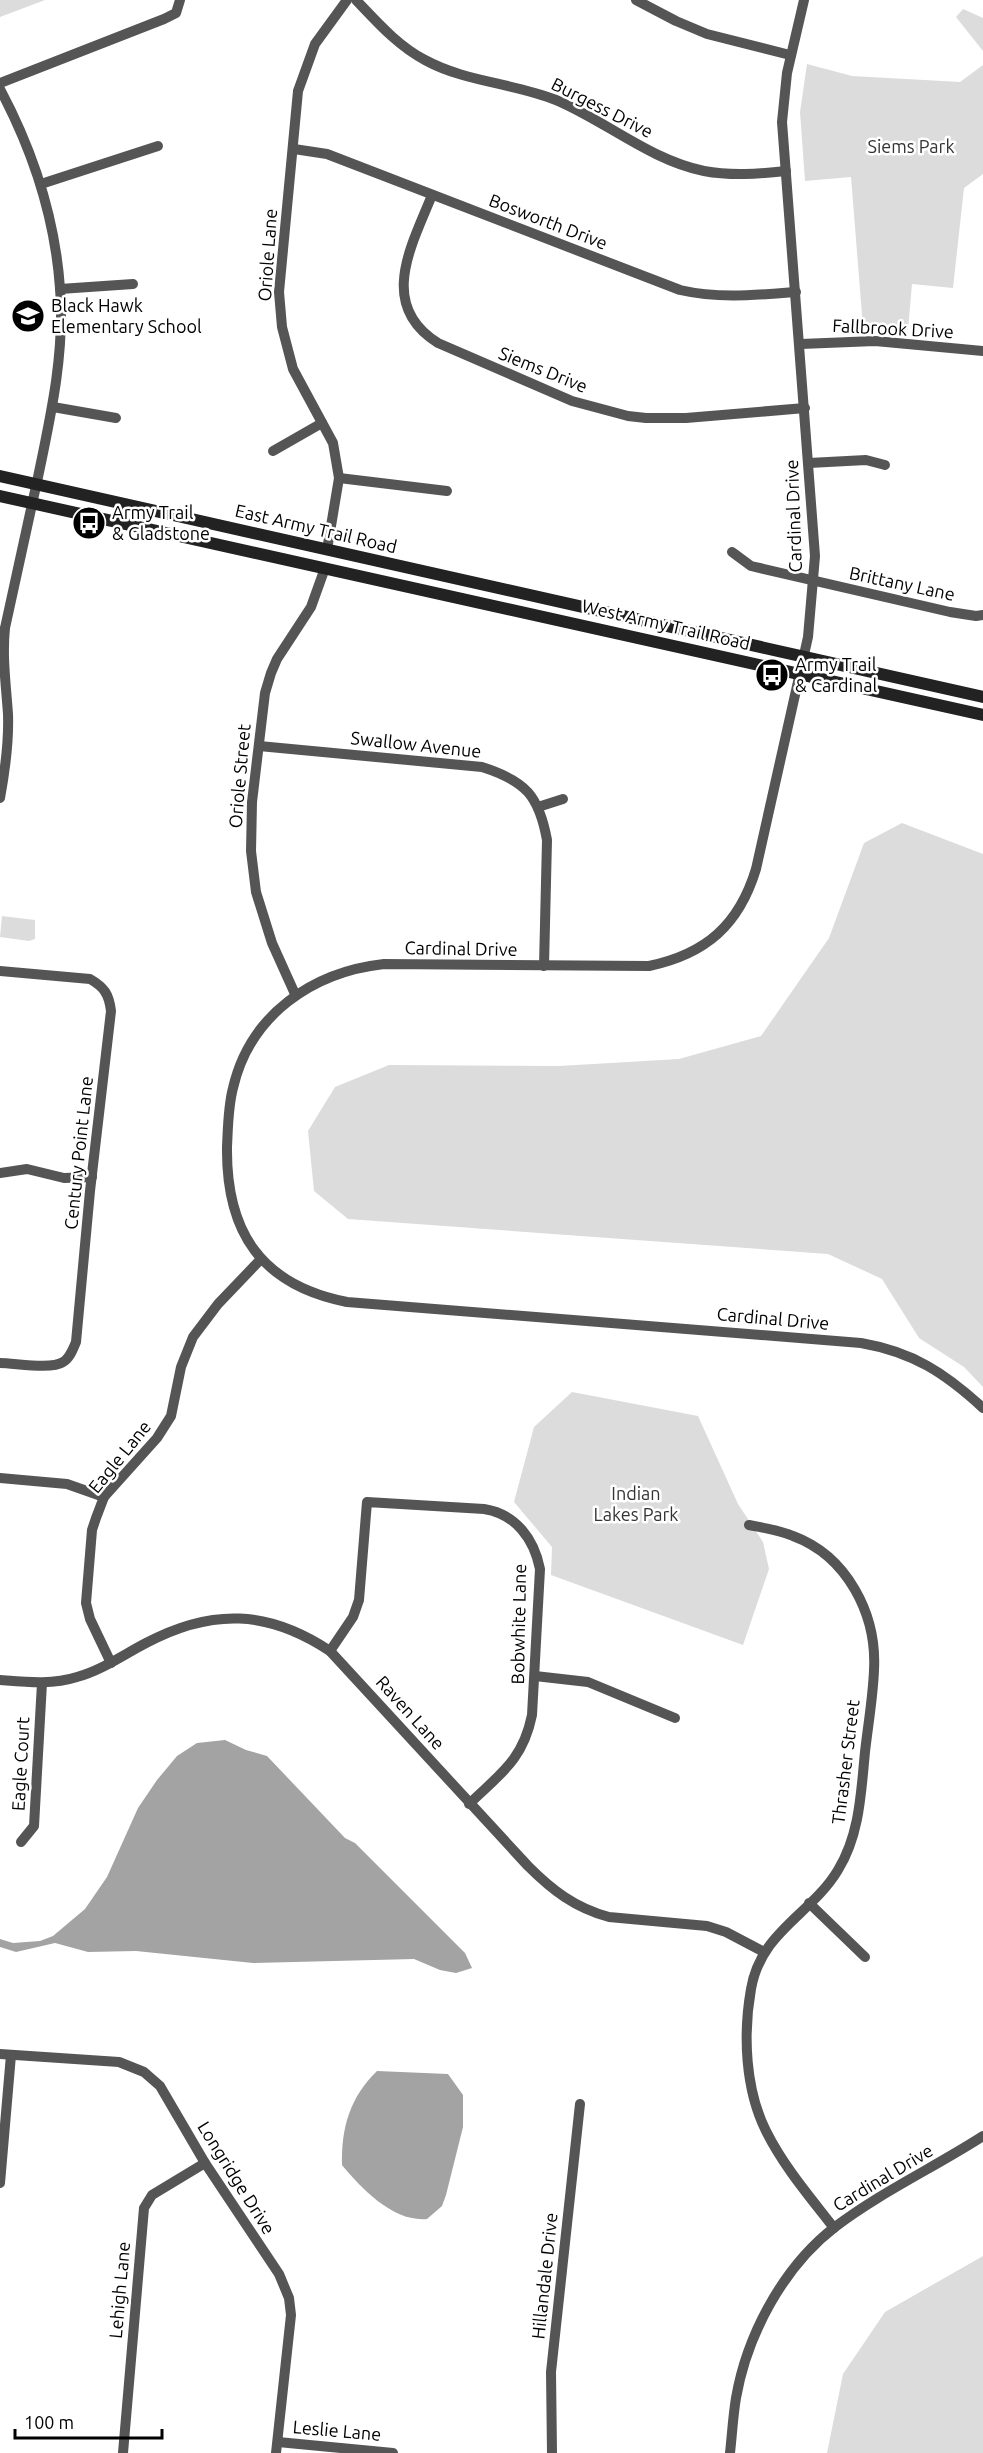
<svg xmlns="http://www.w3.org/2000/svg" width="983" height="2453" font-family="Ubuntu,sans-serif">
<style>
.green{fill:#dcdcdc}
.water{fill:#a3a3a3}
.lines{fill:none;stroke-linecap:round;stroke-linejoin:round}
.minor{stroke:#555;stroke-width:10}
.secondary{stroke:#222;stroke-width:12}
.labels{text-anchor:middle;stroke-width:5;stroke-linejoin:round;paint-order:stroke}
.street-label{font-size:18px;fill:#000;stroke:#fff}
.park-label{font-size:18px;fill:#333;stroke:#fff}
.poi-label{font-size:18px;fill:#000;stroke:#fff;text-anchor:start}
</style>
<rect width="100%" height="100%" fill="#fff"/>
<g class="green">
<polygon points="0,0 45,0 0,17"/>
<polygon points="963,9 983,18 983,51 956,17"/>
<polygon points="807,64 852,76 960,82 983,65 983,174 964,188 953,288 912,284 908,330 863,327 851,177 805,181 800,112"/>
<polygon points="902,823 983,854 983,1387 964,1367 919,1338 882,1279 828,1254 348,1219 314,1191 308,1131 335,1087 389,1065 559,1066 679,1059 761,1036 829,938 864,843"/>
<polygon points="2,916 35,920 35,939 29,941 0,937"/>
<polygon points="572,1392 698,1416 738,1504 763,1542 769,1569 743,1645 551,1575 552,1547 514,1502 534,1427"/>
<polygon points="983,2256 983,2453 827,2453 843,2374 885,2312"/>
</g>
<g class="water">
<polygon points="225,1740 246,1750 267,1756 345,1838 355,1843 465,1953 472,1968 456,1973 440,1970 414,1959 253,1963 136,1951 88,1952 55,1943 16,1952 0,1947 0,1939 13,1943 40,1941 53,1936 85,1909 107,1877 138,1808 157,1780 177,1756 197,1743"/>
<path d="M377,2071L448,2074L463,2095V2127L446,2195L442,2206L427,2219C393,2222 362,2189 342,2165C341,2128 350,2097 377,2071Z"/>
</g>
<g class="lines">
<g class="minor">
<path d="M356,0C377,22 398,46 425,60C465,82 514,83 556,100C606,121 650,160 704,171C731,176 758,174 786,171"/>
<polyline points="636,0 676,21 707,34 790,55"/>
<path d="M804,0L787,73L782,122L815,556L808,637L756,869C739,925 706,954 649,966L384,964C312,972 250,1015 233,1088C228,1107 228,1127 227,1147C226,1232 261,1285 347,1302L861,1343C913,1352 945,1373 983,1408"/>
<polyline points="0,83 164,19 176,13 180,0"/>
<path d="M0,89C33,151 55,218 60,288C65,352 51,415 38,477C27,528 16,578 5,628C2,657 6,685 8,714C9,742 5,771 0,798"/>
<path d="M294,149L327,154L680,290C719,299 756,295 796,292"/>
<polyline points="41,184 158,146"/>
<path d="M432,195C412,245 377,305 438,343L572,401L628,416L646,418H686L805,408"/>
<polyline points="60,289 133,284"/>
<polyline points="801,344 875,341 983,351"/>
<polyline points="53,407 116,418"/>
<polyline points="273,451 322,423"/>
<polyline points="809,463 866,460 885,465"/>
<polyline points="339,478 447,491"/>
<polyline points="327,550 339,478 333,443 293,369 282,327 279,292 298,91 315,44 347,0"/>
<polyline points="732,552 751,566 950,612 976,616 983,615"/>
<path d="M259,746L482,767C526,781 539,796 547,840L544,966"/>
<polyline points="538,807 563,799"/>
<path d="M0,971L90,979C104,987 109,994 111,1011L90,1191L76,1342C73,1349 70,1358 63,1362C51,1370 15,1363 0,1363"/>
<polyline points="295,994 272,943 256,892 251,851 252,802 265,693 271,673 277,659 311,607 325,568"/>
<polyline points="0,1173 27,1169 64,1178 92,1177"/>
<polyline points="0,1478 67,1484 104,1497"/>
<path d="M749,1525C764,1528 779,1530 793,1536C847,1556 877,1614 874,1670C873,1697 868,1725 865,1752C861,1792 860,1834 838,1870C811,1915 761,1931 751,1989C743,2034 745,2089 766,2131C784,2167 810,2197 834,2228"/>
<path d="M330,1651L353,1617L359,1600L367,1502L484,1509C516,1514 534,1539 540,1569L532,1715C523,1760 500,1774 469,1804"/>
<polyline points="111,1663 90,1619 86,1603 92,1530 96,1518 104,1497 157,1438 171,1416 181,1367 193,1337 218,1304 261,1259"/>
<polyline points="535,1676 588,1682 675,1718"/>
<path d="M0,1680C26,1682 52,1685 77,1677C102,1670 123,1655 146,1643C212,1608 268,1610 330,1651L528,1866C552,1890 575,1908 609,1917L707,1926L726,1932L764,1952"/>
<polyline points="21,1842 34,1826 42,1683"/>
<polyline points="809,1903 865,1957"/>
<polyline points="0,2054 119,2062 144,2072 160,2086 205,2163 279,2274 289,2298 291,2315 276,2453"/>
<polyline points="0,2183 11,2055"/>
<polyline points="278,2442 393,2453"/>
<polyline points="123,2453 144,2208 152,2195 205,2163"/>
<polyline points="552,2453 551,2372 580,2104"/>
<path d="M730,2453C732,2435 733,2416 736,2398C747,2335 783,2267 835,2227C881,2192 935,2167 983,2136"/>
</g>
<g class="secondary">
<polyline points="0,476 983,697"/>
<polyline points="0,496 983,715"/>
</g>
</g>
<defs>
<symbol id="school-disc" viewBox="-11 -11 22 22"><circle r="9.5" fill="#000" stroke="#fff"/><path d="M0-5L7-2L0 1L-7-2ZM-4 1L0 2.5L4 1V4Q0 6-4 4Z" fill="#fff"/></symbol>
<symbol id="bus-disc" viewBox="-11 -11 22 22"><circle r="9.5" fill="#000" stroke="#fff"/><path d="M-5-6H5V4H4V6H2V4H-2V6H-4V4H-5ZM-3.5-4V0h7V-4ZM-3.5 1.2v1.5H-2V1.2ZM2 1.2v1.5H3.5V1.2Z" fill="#fff"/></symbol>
</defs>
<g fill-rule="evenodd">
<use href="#school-disc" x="9" y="297" width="38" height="38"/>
<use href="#bus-disc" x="70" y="504" width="38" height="38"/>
<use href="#bus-disc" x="753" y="656" width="38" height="38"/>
</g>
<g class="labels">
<g class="street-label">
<text transform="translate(602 108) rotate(27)" y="6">Burgess Drive</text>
<text transform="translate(548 222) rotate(21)" y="6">Bosworth Drive</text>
<text transform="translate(268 255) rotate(-86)" y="6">Oriole Lane</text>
<text transform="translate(893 329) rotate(3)" y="6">Fallbrook Drive</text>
<text transform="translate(543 370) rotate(22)" y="6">Siems Drive</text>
<text transform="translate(794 516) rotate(-92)" y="6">Cardinal Drive</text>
<text transform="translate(316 529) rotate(13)" y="6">East Army Trail Road</text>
<text transform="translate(902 584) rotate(12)" y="6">Brittany Lane</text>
<text transform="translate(666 625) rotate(13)" y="6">West Army Trail Road</text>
<text transform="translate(416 745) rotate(6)" y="6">Swallow Avenue</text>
<text transform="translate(240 776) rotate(-85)" y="6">Oriole Street</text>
<text transform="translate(461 949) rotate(1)" y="6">Cardinal Drive</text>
<text transform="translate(79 1153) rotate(-84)" y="6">Century Point Lane</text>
<text transform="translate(773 1319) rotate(5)" y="6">Cardinal Drive</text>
<text transform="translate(120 1457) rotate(-51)" y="6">Eagle Lane</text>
<text transform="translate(519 1624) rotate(-89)" y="6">Bobwhite Lane</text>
<text transform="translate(410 1713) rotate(48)" y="6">Raven Lane</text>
<text transform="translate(846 1762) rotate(-83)" y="6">Thrasher Street</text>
<text transform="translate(21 1764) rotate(-87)" y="6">Eagle Court</text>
<text transform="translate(236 2178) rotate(58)" y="6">Longridge Drive</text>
<text transform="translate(883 2178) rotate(-31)" y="6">Cardinal Drive</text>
<text transform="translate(545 2276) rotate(-84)" y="6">Hillandale Drive</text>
<text transform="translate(120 2290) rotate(-85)" y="6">Lehigh Lane</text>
<text transform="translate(337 2431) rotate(5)" y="6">Leslie Lane</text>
</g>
<g class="park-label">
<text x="911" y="153">Siems Park</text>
<text x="636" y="1500">Indian<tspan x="636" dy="21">Lakes Park</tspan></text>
</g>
<g class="poi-label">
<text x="51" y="312">Black Hawk<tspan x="51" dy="21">Elementary School</tspan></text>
<text x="112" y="519">Army Trail<tspan x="112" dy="21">&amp; Gladstone</tspan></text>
<text x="795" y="671">Army Trail<tspan x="795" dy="21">&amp; Cardinal</tspan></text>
</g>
</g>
<path d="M15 2429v9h147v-9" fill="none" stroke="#000000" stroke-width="3"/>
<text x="24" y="2429" font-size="18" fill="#000000" stroke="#ffffff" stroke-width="4.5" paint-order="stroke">100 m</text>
</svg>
